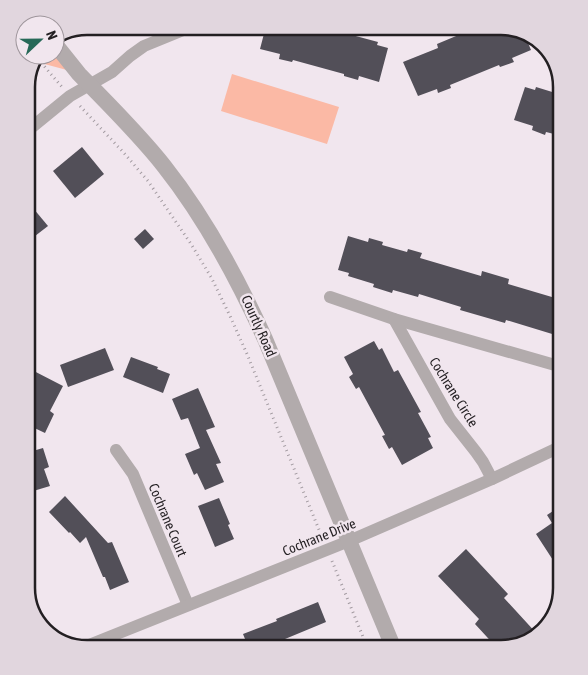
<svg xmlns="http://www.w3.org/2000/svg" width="588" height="675" font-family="'Asap Condensed',sans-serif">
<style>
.green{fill:#fbb9a5}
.building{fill:#524f58}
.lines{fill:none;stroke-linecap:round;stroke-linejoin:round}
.path{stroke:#a29aa0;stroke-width:3;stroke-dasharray:1 4;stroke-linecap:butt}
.minor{stroke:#b2abac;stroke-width:12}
.tertiary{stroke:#b2abac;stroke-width:16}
.labels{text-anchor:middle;stroke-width:5;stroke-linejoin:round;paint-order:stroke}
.street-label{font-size:14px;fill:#231f22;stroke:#f1e6ee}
.rim{fill:none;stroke:#231f22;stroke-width:2.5}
</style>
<rect width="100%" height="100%" fill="#f1e6ee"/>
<g class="green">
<polygon points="40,55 55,55 78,73 37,62"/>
<polygon points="232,74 339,107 327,144 221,111"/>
</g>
<g class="building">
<polygon points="266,26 333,26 353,32 352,35 378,42 377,45 388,48 379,82 359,76 358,80 344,76 344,74 293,60 292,62 279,59 280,54 260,49"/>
<polygon points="480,26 505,26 526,38 531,50 512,58 514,62 500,67 499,65 450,85 451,88 438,93 437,89 418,96 403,62 438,48 437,44"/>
<polygon points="525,87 535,90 536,87 562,95 562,136 546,132 545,135 532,130 533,126 514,120"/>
<polygon points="82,147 104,174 75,198 53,171"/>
<polygon points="33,208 48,226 26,243 26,215"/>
<polygon points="145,229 154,239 143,249 134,239"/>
<polygon points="348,236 368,242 369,238 383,242 382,245 407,252 408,249 422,253 420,258 481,276 482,271 509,279 508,284 562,300 562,337 506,320 505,323 460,310 461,307 419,294 418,297 393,290 392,293 373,287 374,284 348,276 349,273 338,270"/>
<polygon points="374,341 379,350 382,348 394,372 398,370 421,412 418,413 431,437 428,438 433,448 402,465 392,447 389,449 382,436 385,435 359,387 356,389 349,377 353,374 344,357"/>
<polygon points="105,348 114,370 68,387 60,365"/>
<polygon points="131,357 158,367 157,369 170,374 163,393 123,377"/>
<polygon points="30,369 63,386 50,411 54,414 45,433 26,424 26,376"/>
<polygon points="198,388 215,427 206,430 221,463 216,464 224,482 205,490 197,473 194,475 185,454 200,448 188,418 181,420 172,399"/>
<polygon points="43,448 49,467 44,469 50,486 30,492 26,480 26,453"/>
<polygon points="65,496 108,543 112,542 129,582 110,590 105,577 103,577 86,537 80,543 70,532 69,533 49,512"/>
<polygon points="219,498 230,524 228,525 234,539 215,547 198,506"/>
<polygon points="562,505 562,574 536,534 552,523 547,515"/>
<polygon points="466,549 508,594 504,598 538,635 538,636 501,649 498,649 475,624 479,619 438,576"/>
<polygon points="318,602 326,622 273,644 275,649 249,649 243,634 277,621 276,619"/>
</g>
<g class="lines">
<g class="path">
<polyline points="38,59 62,87"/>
<polyline points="80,106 124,153 148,181 191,244 211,277 230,316 247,354 322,537"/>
<polyline points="332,561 368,649"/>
</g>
<g class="minor">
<polyline points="26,132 70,96 112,72 130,56 144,46 193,26"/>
<polyline points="330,297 394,319 562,367"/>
<polyline points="394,319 450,419 476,452 483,462 492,479"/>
<polyline points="116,450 133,474 188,605"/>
<polyline points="84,647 349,541 492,479 562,446"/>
</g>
<path class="tertiary" d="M55,44C63,54 71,64 79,74C108,104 138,133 164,166C206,219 237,277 265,339L394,649"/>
</g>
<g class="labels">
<g class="street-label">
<text transform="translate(259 326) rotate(66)" y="5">Courtly Road</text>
<text transform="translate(454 392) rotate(58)" y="5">Cochrane Circle</text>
<text transform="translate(168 520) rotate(67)" y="5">Cochrane Court</text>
<text transform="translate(319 537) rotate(-22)" y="5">Cochrane Drive</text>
</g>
</g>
<path d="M0 0H588V675H0ZM87 35H501A52 52 0 0 1 553 87V588A52 52 0 0 1 501 640H87A52 52 0 0 1 35 588V87A52 52 0 0 1 87 35Z" fill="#e1d6de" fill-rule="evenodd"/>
<path class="rim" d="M87 35H501A52 52 0 0 1 553 87V588A52 52 0 0 1 501 640H87A52 52 0 0 1 35 588V87A52 52 0 0 1 87 35Z"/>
<g transform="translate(40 40) rotate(68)"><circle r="24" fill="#f1e6ee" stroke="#9f969c"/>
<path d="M0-4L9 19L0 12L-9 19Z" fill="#276958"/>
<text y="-8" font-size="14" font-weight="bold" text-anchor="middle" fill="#231f22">N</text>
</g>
</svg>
